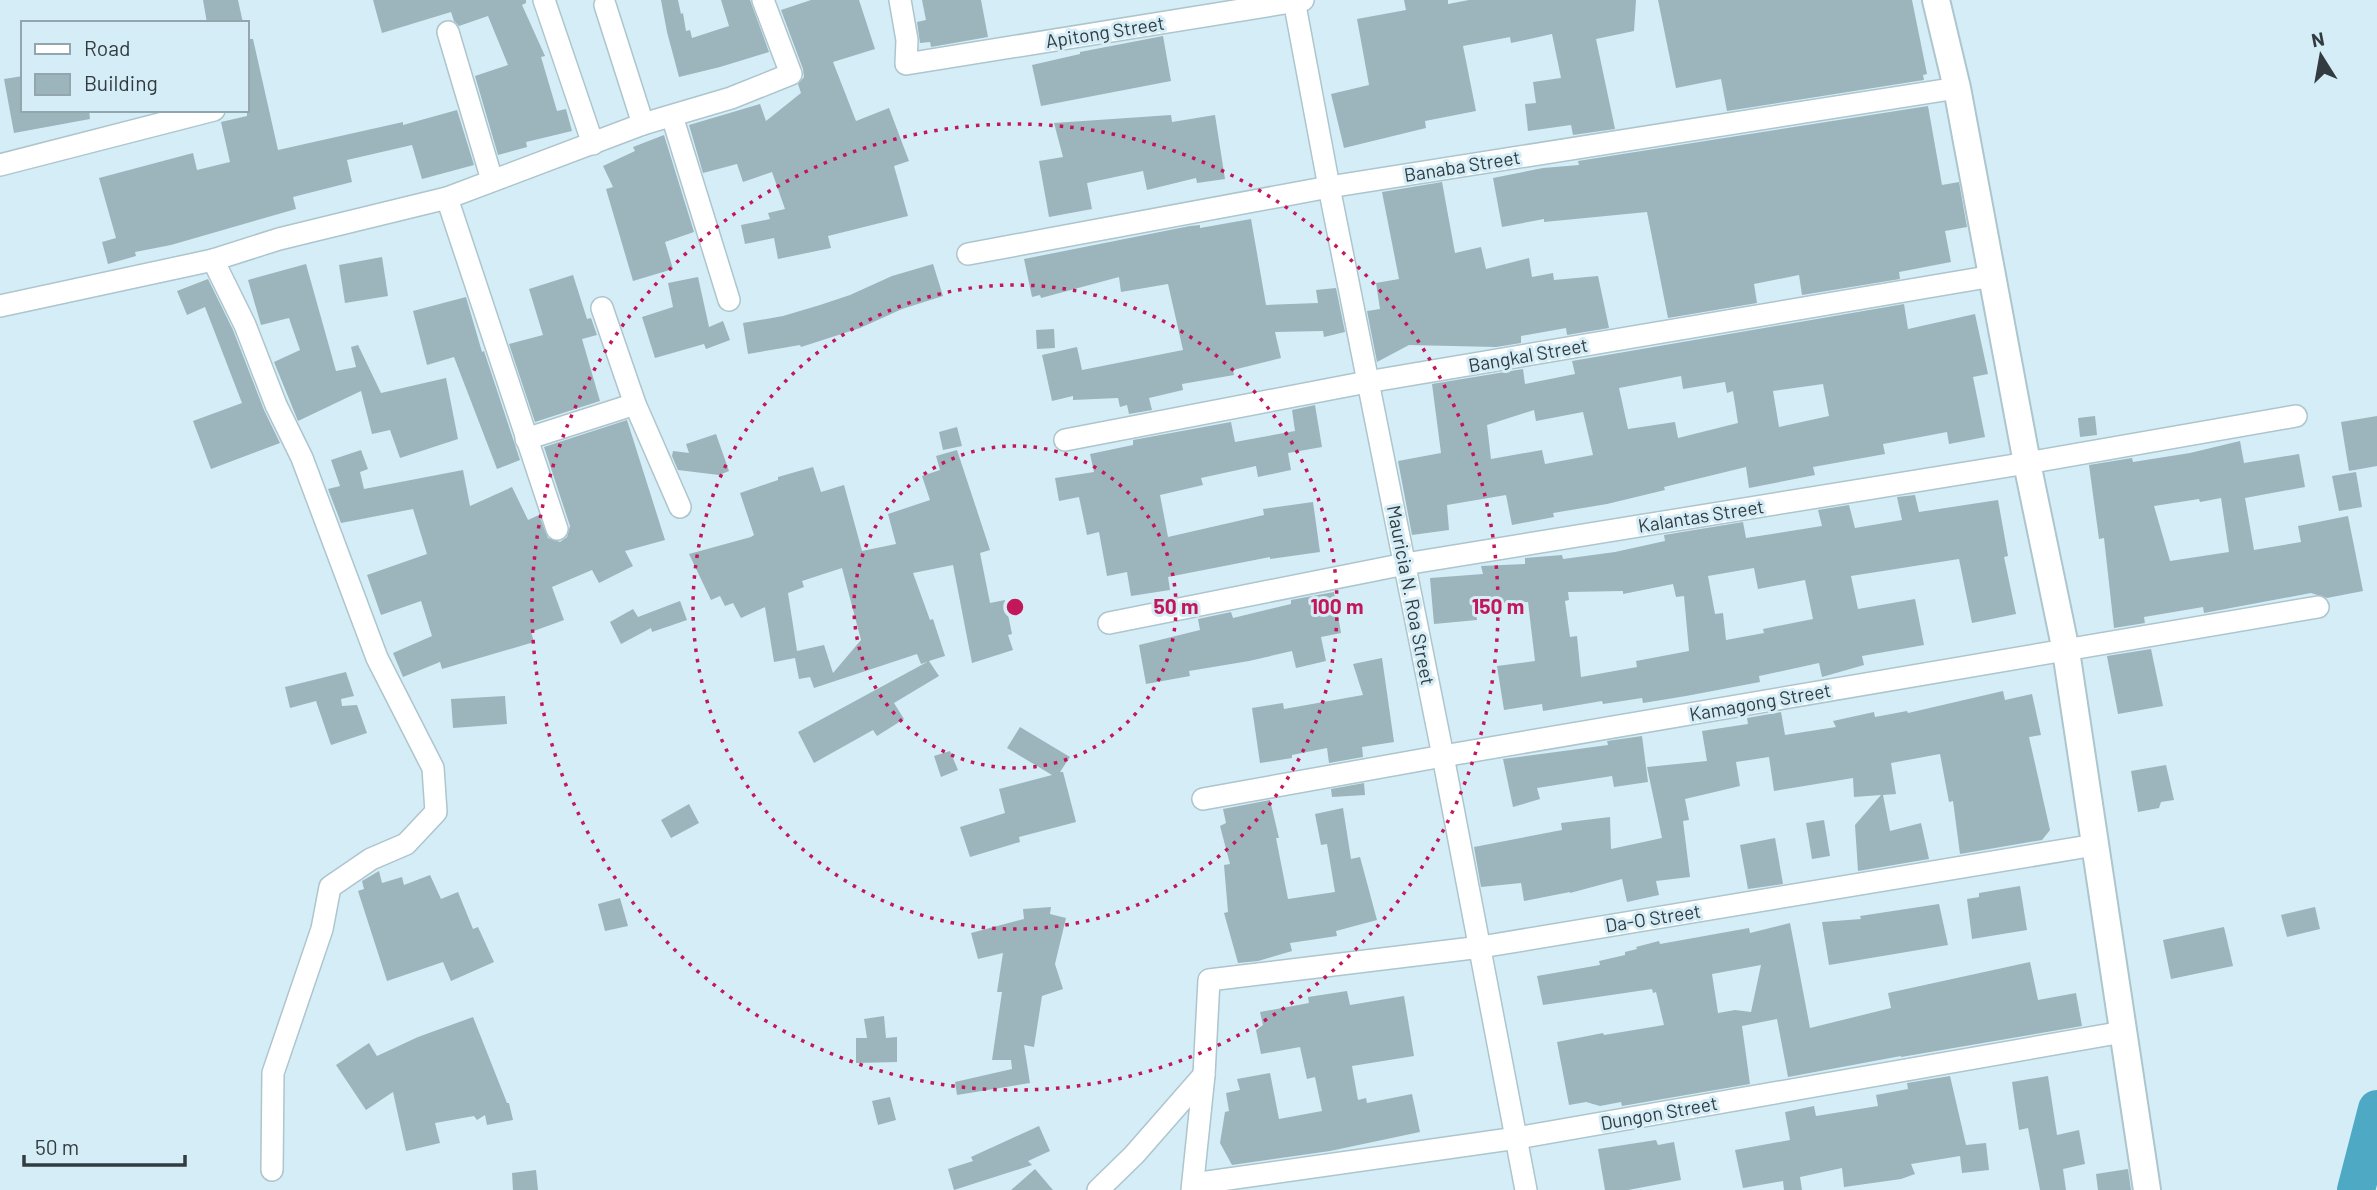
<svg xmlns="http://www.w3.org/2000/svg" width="2377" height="1190" font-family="Barlow,sans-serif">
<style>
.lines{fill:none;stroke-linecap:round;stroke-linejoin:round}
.river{stroke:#4ea9c5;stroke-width:38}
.building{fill:#9cb4bc;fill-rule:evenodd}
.minor-casing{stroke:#adc5cd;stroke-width:24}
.tertiary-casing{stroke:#adc5cd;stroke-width:30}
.minor{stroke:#fff;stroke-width:21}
.tertiary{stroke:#fff;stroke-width:26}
.ring{fill:none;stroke:#c2185b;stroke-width:3.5;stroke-dasharray:3.5 7}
.labels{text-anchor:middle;stroke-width:6;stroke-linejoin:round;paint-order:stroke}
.street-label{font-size:19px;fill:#323b3f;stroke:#d5edf6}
.centre{fill:#c2185b;stroke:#d5edf6;stroke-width:3.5}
.ring-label{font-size:21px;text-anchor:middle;font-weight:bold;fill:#c2185b;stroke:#d5edf6;stroke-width:6;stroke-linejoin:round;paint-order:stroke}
</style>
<rect width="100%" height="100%" fill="#d5edf6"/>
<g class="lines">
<polyline class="river" points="2356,1190 2377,1109"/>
</g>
<g class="building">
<polygon points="203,0 238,0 243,23 207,23"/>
<polygon points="373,0 526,0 526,3 522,5 545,56 541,57 557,111 566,109 572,131 526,142 527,147 498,155 475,76 508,65 488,16 459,26 454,21 451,12 382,33"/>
<polygon points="661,0 678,0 681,14 683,13 686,31 690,30 692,38 729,26 721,0 750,0 769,52 720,67 679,77 667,32"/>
<polygon points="811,0 859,0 875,49 833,62 856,121 889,108 909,161 894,166 908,216 828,236 831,248 778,259 774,238 745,244 741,225 770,219 768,213 785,209 772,172 743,182 737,164 703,173 689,125 760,104 766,121 801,93 798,84 804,77 803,69 781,10"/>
<polygon points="922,0 981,0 988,37 931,47 930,42 920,43 917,22 926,20"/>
<polygon points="1404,0 1448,0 1448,4 1469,0 1636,0 1634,31 1596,39 1615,129 1573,135 1571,125 1528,131 1525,104 1536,103 1533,82 1561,78 1552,34 1511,43 1510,37 1463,46 1476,111 1425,121 1426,128 1344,148 1331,94 1369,85 1357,19 1406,10"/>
<polygon points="1658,0 1912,0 1927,74 1923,75 1924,80 1727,111 1721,79 1676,88"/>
<polygon points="1163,36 1171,81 1041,106 1032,65 1080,54 1080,52"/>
<polygon points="247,39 253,39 278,150 403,122 403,125 457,110 474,165 422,179 412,145 347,160 352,182 293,197 296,209 171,245 135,252 136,256 108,264 102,242 116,238 99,178 193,153 197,170 230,162 221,122 247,116"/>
<polygon points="23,76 23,110 89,110 90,119 14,133 4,79"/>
<polygon points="1928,106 1942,185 1959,182 1967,227 1945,231 1951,262 1899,272 1900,279 1802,295 1799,275 1754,284 1757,303 1668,318 1647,212 1544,222 1544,219 1502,227 1493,178 1543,168 1579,165 1578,161"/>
<polygon points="1171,115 1172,122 1215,115 1225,179 1197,183 1196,178 1147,190 1143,171 1087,183 1092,209 1049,217 1039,161 1063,157 1054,123"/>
<polygon points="664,135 694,232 665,242 673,269 633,281 606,189 613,187 603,166 635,151 633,147"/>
<polygon points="1442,182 1455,253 1481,247 1486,269 1529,258 1532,277 1553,273 1554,280 1598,276 1609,328 1567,335 1566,328 1521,336 1521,343 1496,347 1409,345 1377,362 1367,311 1380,309 1376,283 1399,279 1382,192"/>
<polygon points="1251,219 1266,305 1318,303 1316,290 1336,288 1345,332 1324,337 1323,331 1275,332 1281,358 1233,370 1234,375 1182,384 1183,390 1149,398 1152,410 1129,414 1127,405 1120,407 1118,398 1073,400 1073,396 1052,401 1042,355 1077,347 1082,370 1183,350 1168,284 1121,292 1119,277 1041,298 1040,295 1032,297 1024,259 1190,226 1200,225 1200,228"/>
<polygon points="382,257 388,296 345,303 339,265"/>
<polygon points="306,264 336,371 356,367 351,347 358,345 381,393 446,378 458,439 400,458 390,430 372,434 361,391 298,421 274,362 300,350 289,318 261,325 248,280"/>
<polygon points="933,264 943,296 902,309 860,328 801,347 800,345 748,354 743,323 783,316 820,305 850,295 892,276"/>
<polygon points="573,275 587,319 591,318 597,335 582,339 600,401 535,422 509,344 543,335 529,289"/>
<polygon points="698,277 709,327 723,321 730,340 706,349 704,344 655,358 642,317 673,307 668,283"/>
<polygon points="208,279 233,330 264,410 280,443 211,469 193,421 242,403 205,307 187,315 177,291"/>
<polygon points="466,297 482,352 484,351 520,460 497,469 454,357 427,365 413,311"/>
<path d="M1904,304L1908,329L1975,314L1988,374L1973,377L1985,437L1949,444L1947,432L1883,444L1885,454L1813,467L1815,475L1749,488L1746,467L1664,487L1665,490L1607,504L1553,513L1554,517L1512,525L1506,495L1447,505L1449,530L1412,535L1398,461L1441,453L1432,384L1523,369L1525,384L1575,374L1572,361ZM1681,376L1683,389L1725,382L1727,393L1733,391L1738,423L1678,438L1675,422L1628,429L1619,388ZM1823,384L1829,416L1779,427L1773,391ZM1534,410L1536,421L1583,412L1593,455L1545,464L1542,450L1491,459L1487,425Z"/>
<polygon points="1054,329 1055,348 1037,349 1036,330"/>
<polygon points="1315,405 1322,447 1288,453 1291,470 1258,477 1256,466 1201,478 1203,485 1160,495 1168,537 1264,515 1263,509 1313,502 1320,552 1270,559 1270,557 1168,577 1170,590 1131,596 1127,572 1107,576 1099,532 1087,535 1079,497 1059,501 1055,478 1094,472 1090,454 1133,445 1133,440 1231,422 1235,442 1295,431 1292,410"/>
<polygon points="2095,416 2097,435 2080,437 2078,418"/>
<polygon points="2377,416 2377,466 2349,471 2341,422"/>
<polygon points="627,420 665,540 625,551 633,566 599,583 592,570 552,587 564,620 531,632 534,642 442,669 440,662 403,677 393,653 432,636 421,601 381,615 367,575 427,554 413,509 341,523 328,489 340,486 331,460 361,450 368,469 360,472 364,489 463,470 470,506 512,487 528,520 539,515 548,538 560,542 567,537 570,526 544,447"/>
<polygon points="957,427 962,446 943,450 939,432"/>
<polygon points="716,434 729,471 719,475 678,470 672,456 673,451 689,453 686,444"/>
<path d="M2240,441L2244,463L2299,454L2305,487L2245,498L2254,550L2301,542L2298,526L2348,516L2363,591L2327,598L2311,593L2204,613L2203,607L2144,617L2145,623L2114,628L2104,538L2099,539L2089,465L2132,458L2133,462L2190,453ZM2221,498L2229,552L2170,561L2154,506L2199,499L2200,502Z"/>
<path d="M957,450L990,550L980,553L990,603L1005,600L1012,634L1008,635L1013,650L972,663L953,565L913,573L930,620L933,619L945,656L929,661L939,676L894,703L904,719L877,736L873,730L814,763L798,732L927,662L921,664L917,654L814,688L810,677L799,679L795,658L774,662L765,607L741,618L733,603L725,606L720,596L711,600L689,554L751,537L754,535L740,493L778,480V477L813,467L821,492L844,485L862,551L896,544L888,514L930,500L922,476L940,470L936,456ZM842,568L861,640L833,673L824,645L797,651L788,593L804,587L802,581Z"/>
<polygon points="2356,472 2362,507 2339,511 2332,476"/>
<path d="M1915,495L1919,512L1998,500L2008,556L2004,557L2016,614L1972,623L1959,559L1851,576L1858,609L1915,599L1924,645L1862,656L1864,665L1822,677L1819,663L1759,676L1760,682L1686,696L1643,703L1642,698L1603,704L1602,701L1543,711L1542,704L1504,710L1497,666L1535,661L1528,602L1475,604L1477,620L1434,624L1430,578L1483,574L1481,566L1525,564V558L1562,555L1563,559L1615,552L1665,541L1664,535L1743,522L1746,538L1822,526L1818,510L1849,505L1855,528L1902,520L1897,497ZM1754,568L1758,589L1805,580L1813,619L1763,629L1764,633L1726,640L1723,613L1715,614L1708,576ZM1673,584L1676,597L1684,596L1689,651L1636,661L1637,667L1581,677L1577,636L1570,637L1565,601L1569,600L1568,592L1623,591V594Z"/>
<polygon points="1334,592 1341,633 1321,637 1326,661 1296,668 1292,651 1249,661 1189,671 1190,676 1146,684 1139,645 1200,630 1198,619 1231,612 1233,618 1291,604 1291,600"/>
<polygon points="680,601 687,620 652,632 651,628 621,644 610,622 633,609 638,617"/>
<polygon points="2151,649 2163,706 2118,714 2107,656"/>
<polygon points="1382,658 1394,742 1362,747 1363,757 1329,763 1327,748 1292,755 1292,758 1260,763 1252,708 1283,703 1284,709 1363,695 1353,664"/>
<polygon points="346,672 354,696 341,699 342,706 357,705 367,733 331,745 316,701 290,708 285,687"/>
<polygon points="2003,691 2005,700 2032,694 2041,735 2029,737 2050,830 2042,840 1960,854 1953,801 1949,802 1940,754 1891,763 1896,794 1883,795 1890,831 1921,823 1929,859 1858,871 1855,825 1881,795 1854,797 1853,778 1774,791 1769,757 1736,762 1740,786 1685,799 1689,820 1683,821 1690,877 1656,881 1659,895 1627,902 1622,879 1570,893 1570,892 1524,901 1521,883 1481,887 1474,847 1562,830 1561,823 1610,817 1611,849 1662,838 1647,767 1707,761 1702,731 1748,724 1747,718 1781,712 1785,735 1836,727 1833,721 1874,712 1875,717 1907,711 1908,713"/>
<polygon points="505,696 507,724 453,728 451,699"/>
<polygon points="1020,727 1070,757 1060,772 1063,772 1076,822 1019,837 1020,842 970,857 960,827 1005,813 999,789 1052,775 1007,748"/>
<polygon points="1642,736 1648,782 1614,787 1612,776 1537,788 1540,799 1513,807 1503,759 1608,745 1607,741"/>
<polygon points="950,751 958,770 941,777 934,756"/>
<polygon points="2166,765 2174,800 2161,802 2159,808 2138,812 2131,771"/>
<polygon points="1364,783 1365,795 1332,797 1331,789"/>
<polygon points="1270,800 1279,838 1276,838 1288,899 1335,892 1327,844 1321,845 1315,814 1343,808 1351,859 1360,857 1377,920 1336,931 1337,936 1290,943 1292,951 1258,961 1238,963 1224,913 1228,912 1224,865 1230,864 1220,826 1226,823 1223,809"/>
<polygon points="689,804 699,823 671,838 661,820"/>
<polygon points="1824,820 1830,856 1812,859 1806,823"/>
<polygon points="1775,838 1783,884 1748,889 1740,845"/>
<polygon points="379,871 382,883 402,877 404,885 430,875 441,899 458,892 473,929 478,927 494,962 451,981 443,962 387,981 358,891 364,889 362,881"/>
<polygon points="2020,886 2027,930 1972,939 1967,899 1979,897 1979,893"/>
<polygon points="620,898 628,926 605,931 598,904"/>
<polygon points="1939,904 1948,945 1829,965 1822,922 1861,919 1860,916"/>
<polygon points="1051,907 1050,914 1066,918 1055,964 1063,989 1042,996 1034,1047 1024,1045 1030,1083 957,1095 955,1082 1012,1069 1011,1060 992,1060 1002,992 997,992 1003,953 978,959 971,933 1024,919 1023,909"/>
<polygon points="2315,907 2320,929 2287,937 2281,915"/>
<path d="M1790,923L1810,1028L1891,1008L1888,993L2030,962L2038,1000L2076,993L2082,1026L1901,1057V1056L1788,1077L1777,1019L1742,1026L1750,1084L1622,1106L1621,1102L1600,1106L1586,1102L1569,1105L1557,1042L1603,1033L1604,1035L1664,1025L1656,992L1653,993L1652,989L1543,1005L1537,976L1600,965L1599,961L1625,955V952L1637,949L1636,947L1659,941L1660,944L1749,928L1750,933ZM1761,965L1751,1012L1735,1010L1718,1013L1712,974Z"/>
<polygon points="2224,927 2233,966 2171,979 2163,940"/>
<polygon points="1347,991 1350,1005 1404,996 1414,1056 1352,1066 1358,1100 1366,1098 1367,1103 1412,1094 1420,1132 1330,1151 1232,1165 1220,1143 1225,1112 1229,1111 1226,1093 1240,1090 1237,1079 1270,1073 1279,1119 1322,1111 1315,1077 1307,1079 1300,1047 1261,1054 1256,1030 1263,1025 1260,1012 1309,1003 1308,997"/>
<polygon points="884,1016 886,1038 897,1037 897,1062 856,1063 856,1038 867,1038 864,1019"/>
<polygon points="473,1017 507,1103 509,1103 513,1120 487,1125 485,1115 477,1120 474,1116 435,1123 440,1143 406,1151 393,1092 366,1110 336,1065 369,1043 377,1056 418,1037"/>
<polygon points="1950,1076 1966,1145 1986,1143 1989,1170 1962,1173 1960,1156 1911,1164 1915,1174 1901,1179 1844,1187 1842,1168 1800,1177 1802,1190 1784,1190 1783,1181 1743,1188 1735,1150 1790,1140 1785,1112 1814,1106 1816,1116 1878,1106 1876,1095 1908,1089 1907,1083"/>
<polygon points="2048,1076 2057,1135 2079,1130 2085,1164 2063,1169 2066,1190 2040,1190 2028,1128 2019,1130 2012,1082"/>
<polygon points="890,1097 896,1120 878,1125 872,1101"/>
<polygon points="1039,1126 1050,1151 1028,1161 1032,1165 954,1190 948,1169 973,1161 971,1157"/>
<polygon points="1656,1140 1658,1145 1674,1142 1681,1180 1628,1190 1605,1190 1598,1149"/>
<polygon points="1035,1169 1053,1190 1011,1190"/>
<polygon points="2128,1169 2131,1190 2098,1190 2096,1174"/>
<polygon points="536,1170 538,1190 513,1190 512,1173"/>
</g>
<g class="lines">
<defs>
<g id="minor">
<polyline points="544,0 593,144"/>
<polyline points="900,0 907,40 906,64 1303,0"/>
<polyline points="1294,0 1329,187 1443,756 1526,1190"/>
<polyline points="605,5 643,124"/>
<polyline points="448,32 492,180"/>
<polyline points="672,116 729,300"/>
<polyline points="0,165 214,110"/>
<polyline points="447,198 557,529"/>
<polyline points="968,254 1329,187 1957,88"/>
<polyline points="213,260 245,325 276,405 302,458 377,658 433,768 436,812 406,844 371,859 330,887 322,929 273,1073 272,1170"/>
<polyline points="0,306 213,260 279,239 447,198 643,124 731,98 791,74 763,0"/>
<polyline points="602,308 635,404 680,507"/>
<polyline points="526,439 635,404"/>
<polyline points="1065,440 1367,382 1993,276"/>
<polyline points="1109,623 1405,564 2027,463 2296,416"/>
<polyline points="1203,799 1443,756 2318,607"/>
<polyline points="1193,1184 1517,1138 2123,1032"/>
<polyline points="1098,1190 1134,1155 1204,1075"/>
<polyline points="1192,1190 1204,1075 1209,980 1481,947 2095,845"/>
</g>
<polyline id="tertiary" points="1936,0 1957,88 2027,463 2066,651 2147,1190"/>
</defs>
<use href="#minor" class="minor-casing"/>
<use href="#tertiary" class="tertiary-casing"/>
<use href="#minor" class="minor"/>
<use href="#tertiary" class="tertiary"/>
</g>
<g class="ring">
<circle cx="1015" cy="607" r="161"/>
<circle cx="1015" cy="607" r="322"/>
<circle cx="1015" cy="607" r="483"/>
</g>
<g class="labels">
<g class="street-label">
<text transform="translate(1105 32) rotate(-9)" y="7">Apitong Street</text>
<text transform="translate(1462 166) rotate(-9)" y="7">Banaba Street</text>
<text transform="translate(1528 355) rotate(-10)" y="7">Bangkal Street</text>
<text transform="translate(1701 516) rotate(-9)" y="7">Kalantas Street</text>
<text transform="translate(1411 595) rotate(79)" y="7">Mauricia N. Roa Street</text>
<text transform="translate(1760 702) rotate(-10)" y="7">Kamagong Street</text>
<text transform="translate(1653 918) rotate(-9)" y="7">Da-O Street</text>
<text transform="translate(1659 1113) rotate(-10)" y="7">Dungon Street</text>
</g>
</g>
<circle cx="1015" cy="607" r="10" class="centre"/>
<g class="ring-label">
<text x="1176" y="614">50 m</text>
<text x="1337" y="614">100 m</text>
<text x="1498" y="614">150 m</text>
</g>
<rect x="21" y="21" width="228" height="91" fill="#d5edf6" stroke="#94a6ad" stroke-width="2"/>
<rect x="35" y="44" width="35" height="10" fill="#ffffff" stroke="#94a6ad" stroke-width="2"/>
<text x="84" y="56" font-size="21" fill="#323b3f">Road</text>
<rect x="35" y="74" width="35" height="21" fill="#9cb4bc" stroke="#94a6ad" stroke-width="2"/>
<text x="84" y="91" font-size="21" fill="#323b3f">Building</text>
<g transform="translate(2321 56) rotate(349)" stroke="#d5edf6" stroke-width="5" paint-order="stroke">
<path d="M0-5L12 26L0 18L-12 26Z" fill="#323b3f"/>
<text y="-10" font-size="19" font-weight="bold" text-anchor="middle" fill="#323b3f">N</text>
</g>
<path d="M24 1155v10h161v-10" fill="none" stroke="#323b3f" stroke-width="3.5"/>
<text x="35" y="1155" font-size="21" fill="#323b3f" stroke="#d5edf6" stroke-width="5" paint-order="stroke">50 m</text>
</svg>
